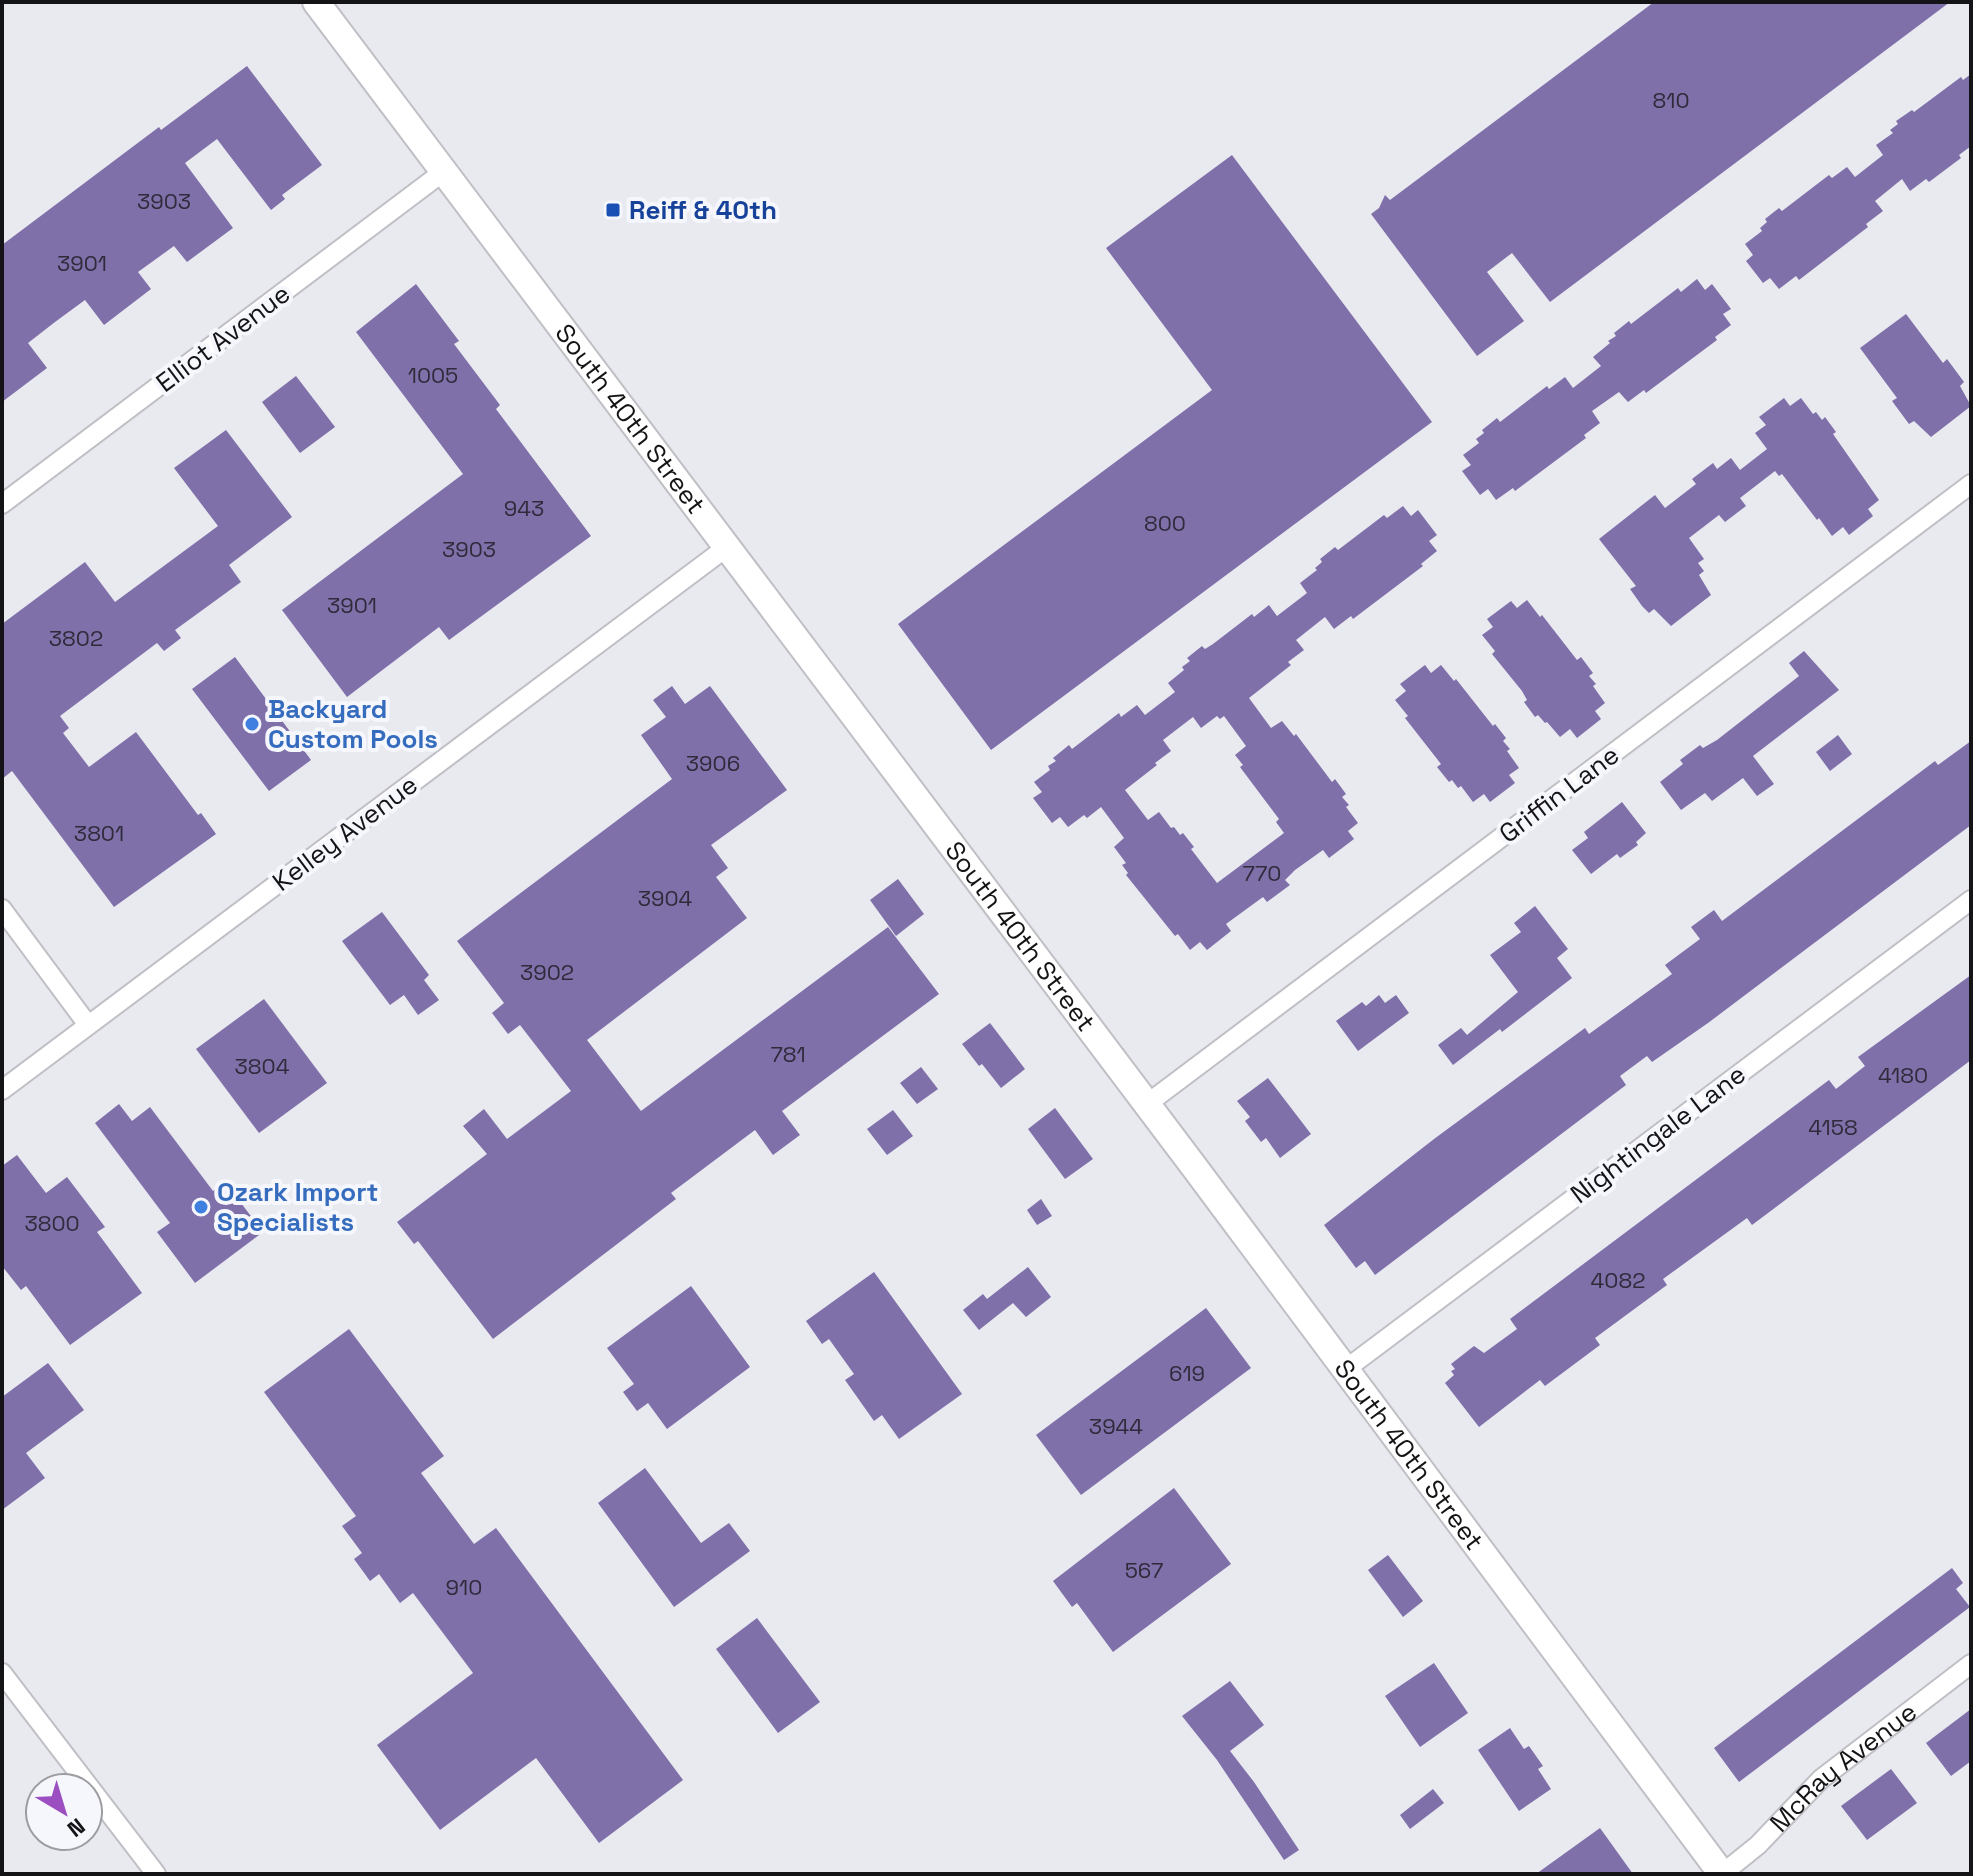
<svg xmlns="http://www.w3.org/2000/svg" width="1973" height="1876" font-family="'Space Grotesk',sans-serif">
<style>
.building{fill:#7f70aa;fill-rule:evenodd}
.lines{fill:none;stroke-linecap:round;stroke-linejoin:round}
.street-casing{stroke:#bfbfc5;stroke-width:22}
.secondary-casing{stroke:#bfbfc5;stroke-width:30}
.street{stroke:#fff;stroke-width:18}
.secondary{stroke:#fff;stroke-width:26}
.transit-dot{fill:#1a4fb4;stroke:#f6f6fd;stroke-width:3}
.shop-dot{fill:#3f7fe0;stroke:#f6f6fd;stroke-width:3}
.labels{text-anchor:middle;stroke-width:8;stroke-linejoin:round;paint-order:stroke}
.number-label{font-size:22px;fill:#2f2b3b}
.transit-label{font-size:26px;font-weight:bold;fill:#164399;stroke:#f6f6fd;text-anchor:start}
.street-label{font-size:26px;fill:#141416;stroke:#f6f6fd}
.shop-label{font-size:26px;font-weight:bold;fill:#366cbe;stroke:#f6f6fd;text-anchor:start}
</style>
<rect width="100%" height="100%" fill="#e9e9f0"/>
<g class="building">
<polygon points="1654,2 1950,2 1550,302 1512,253 1487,272 1524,321 1477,356 1371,214 1379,208 1385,195 1390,200"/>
<polygon points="247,66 322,165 282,195 285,199 271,210 217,139 185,163 233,228 187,262 174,246 138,272 151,289 104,325 85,300 55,322 28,343 47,368 2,402 2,245 159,127 161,130"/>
<polygon points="1971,74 1971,146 1959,155 1961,158 1929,182 1926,179 1910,191 1902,179 1875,201 1883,211 1866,224 1868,227 1799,280 1796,276 1779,289 1770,278 1763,283 1746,261 1753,255 1745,244 1762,231 1760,228 1767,222 1765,219 1779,208 1782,211 1829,175 1832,178 1847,167 1855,177 1883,155 1876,145 1893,133 1890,130 1898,124 1896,121 1912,110 1914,112 1961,77 1963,80"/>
<polygon points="1232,155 1432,422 991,750 898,624 1212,390 1106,248"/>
<polygon points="1697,279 1705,290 1712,284 1731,309 1723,314 1731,325 1715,337 1717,340 1646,393 1644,390 1628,402 1619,392 1592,411 1600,423 1584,435 1586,438 1515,491 1513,488 1496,500 1488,489 1480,495 1462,471 1471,465 1463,455 1479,443 1476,439 1484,433 1482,430 1497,418 1500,422 1547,386 1549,389 1565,377 1573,388 1601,366 1593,357 1610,343 1608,341 1616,336 1614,333 1629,321 1631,324 1678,288 1681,292"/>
<polygon points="416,284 459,341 454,344 500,405 496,409 591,536 449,640 439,627 347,697 282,610 463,474 356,332"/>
<polygon points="1906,314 1943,363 1947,359 1964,382 1960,386 1971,406 1931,437 1914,421 1909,424 1892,401 1897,398 1860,348"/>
<polygon points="296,376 335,427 300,453 262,402"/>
<polygon points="1784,398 1790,406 1801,398 1813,414 1816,412 1822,420 1825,417 1836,432 1833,434 1879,500 1868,509 1873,516 1849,535 1843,527 1832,536 1819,518 1817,520 1782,474 1779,476 1775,471 1740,498 1746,506 1725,522 1719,515 1689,538 1704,559 1698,563 1704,571 1699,575 1711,595 1671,626 1654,609 1649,613 1642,606 1630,589 1636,586 1599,539 1655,495 1665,508 1696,484 1692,479 1713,463 1717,469 1731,458 1740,470 1767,449 1755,433 1766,425 1759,417"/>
<polygon points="226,430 292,517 229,565 241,582 175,630 181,638 164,651 157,643 60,716 69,728 63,733 89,767 136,732 198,815 201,813 216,834 114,907 12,771 2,779 2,624 85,562 115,602 218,526 174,468"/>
<path d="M1403,506L1411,516L1418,510L1437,535L1429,541L1437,551L1421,564L1423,566L1353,619L1351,616L1334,629L1325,617L1296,640L1304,650L1288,662L1291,665L1249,698L1271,728L1282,721L1294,736L1296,734L1332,782L1335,779L1346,794L1342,797L1349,805L1346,807L1358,823L1348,831L1354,839L1329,858L1323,850L1295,870L1285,880L1290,885L1267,902L1263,897L1226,924L1231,931L1207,950L1200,942L1190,950L1178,934L1175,936L1126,875L1128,873L1122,865L1126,863L1114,847L1124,838L1101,807L1087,818L1084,815L1068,827L1060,817L1052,823L1033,798L1042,792L1034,782L1050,770L1048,766L1056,761L1053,758L1069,745L1072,749L1119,713L1121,717L1137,705L1145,715L1175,692L1168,683L1184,670L1182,667L1190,661L1187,658L1202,646L1205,649L1213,644L1252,614L1254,617L1269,605L1277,616L1307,593L1300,583L1317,570L1315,568L1322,562L1320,559L1335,547L1338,550L1384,515L1387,518ZM1217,716L1220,719L1224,716L1246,746L1235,755L1243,765L1240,767L1279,819L1276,822L1284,833L1217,883L1191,849L1194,847L1183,833L1180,835L1174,827L1171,828L1159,812L1148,820L1125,790L1157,765L1155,763L1171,751L1163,740L1193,717L1201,728Z"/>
<polygon points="1527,600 1540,617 1542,615 1577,660 1581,657 1593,673 1589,676 1596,684 1593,686 1605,703 1595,711 1601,719 1577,738 1570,729 1560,737 1547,722 1545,723 1538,715 1535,717 1524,702 1527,700 1522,691 1492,654 1495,651 1482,635 1493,627 1487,619 1511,601 1517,608"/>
<polygon points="1804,651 1839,690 1753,756 1774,784 1757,796 1743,778 1712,801 1705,793 1681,810 1660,782 1683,764 1680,760 1700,745 1703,748 1717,740 1799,676 1789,663"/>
<polygon points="235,657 311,760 269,791 192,689"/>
<polygon points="1425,665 1431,673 1441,665 1454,681 1456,679 1493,726 1495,724 1506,738 1503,741 1510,749 1507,751 1519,768 1509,775 1515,783 1490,802 1484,794 1473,802 1461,786 1458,788 1452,780 1449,782 1437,767 1441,764 1405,718 1408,716 1395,700 1406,691 1400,684"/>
<polygon points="672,686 685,704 710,686 787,790 711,845 728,868 716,877 747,918 587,1040 641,1111 888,927 939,994 782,1111 800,1135 773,1155 755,1130 671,1193 676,1199 493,1339 418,1241 414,1244 397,1222 487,1154 463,1126 484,1109 507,1139 571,1091 520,1025 508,1034 492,1013 504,1003 457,941 672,779 641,735 666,717 653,700"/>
<polygon points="1838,735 1852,754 1830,771 1816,752"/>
<polygon points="1971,741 1971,825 1708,1023 1652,1062 1647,1056 1620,1076 1626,1085 1375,1275 1365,1261 1356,1268 1324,1225 1434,1139 1585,1028 1589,1034 1672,974 1665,965 1700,939 1691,927 1714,910 1722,921 1935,761 1938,765"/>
<polygon points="1622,802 1646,833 1636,842 1638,845 1620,858 1617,854 1591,874 1572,850 1588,838 1584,832"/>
<polygon points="898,879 924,914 896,936 870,900"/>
<polygon points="1535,906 1568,949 1557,958 1572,978 1502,1032 1500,1029 1453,1065 1438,1045 1461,1028 1467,1035 1518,992 1490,955 1521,932 1514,923"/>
<polygon points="382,912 429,975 424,980 439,1000 418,1015 404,995 390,1005 342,941"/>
<polygon points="1971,975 1971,1060 1752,1225 1747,1218 1663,1279 1667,1285 1595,1338 1600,1345 1545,1386 1540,1380 1479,1427 1445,1383 1454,1375 1451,1371 1455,1369 1451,1364 1474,1346 1484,1353 1517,1329 1510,1319 1829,1080 1836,1089 1865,1066 1858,1057"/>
<polygon points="1379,995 1385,1003 1396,995 1409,1013 1358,1051 1336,1021 1362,1002 1366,1006"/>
<polygon points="264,999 327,1083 259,1133 196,1049"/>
<polygon points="990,1023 1025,1069 1001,1088 982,1064 979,1066 962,1044"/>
<polygon points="921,1067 938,1089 917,1104 900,1083"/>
<polygon points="1268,1078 1311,1134 1280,1158 1266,1138 1261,1142 1245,1121 1250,1117 1237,1101"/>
<polygon points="119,1104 132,1121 150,1107 213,1191 225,1182 263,1232 195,1283 157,1232 170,1223 95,1123"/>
<polygon points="1055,1108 1093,1159 1065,1179 1028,1129"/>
<polygon points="893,1110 913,1136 887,1155 867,1129"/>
<polygon points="17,1155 46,1193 67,1177 105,1227 97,1232 142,1293 70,1345 26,1286 21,1290 2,1266 2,1166"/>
<polygon points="1041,1199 1052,1216 1037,1225 1027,1210"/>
<polygon points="1028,1267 1051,1297 1026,1317 1013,1303 979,1330 963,1310 983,1294 987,1299"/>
<polygon points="874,1272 962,1394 899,1439 882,1415 874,1421 845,1380 854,1374 829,1339 822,1344 806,1321"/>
<polygon points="691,1286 750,1367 667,1429 648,1403 637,1411 623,1392 634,1384 607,1348"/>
<polygon points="1206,1308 1251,1368 1081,1495 1036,1435"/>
<polygon points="349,1329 444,1456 421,1473 474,1544 496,1528 683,1780 599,1843 536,1758 440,1830 377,1745 473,1673 413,1593 400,1603 379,1574 370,1581 354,1559 362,1553 342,1526 356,1516 264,1392"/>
<polygon points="48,1363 84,1410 26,1453 45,1478 2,1510 2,1397"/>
<polygon points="645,1468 701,1543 729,1523 750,1551 674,1607 598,1503"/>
<polygon points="1174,1488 1231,1564 1113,1652 1077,1603 1072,1607 1053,1581"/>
<polygon points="1388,1555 1423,1601 1403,1617 1368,1570"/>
<polygon points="1952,1568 1963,1583 1956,1589 1970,1607 1739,1782 1714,1748"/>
<polygon points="757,1618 820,1702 778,1733 716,1649"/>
<polygon points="1434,1663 1468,1713 1420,1747 1385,1696"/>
<polygon points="1230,1681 1264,1725 1230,1751 1254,1782 1299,1850 1284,1860 1217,1760 1182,1716"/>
<polygon points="1971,1709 1971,1761 1951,1776 1926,1743"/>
<polygon points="1510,1728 1524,1749 1529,1746 1543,1766 1538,1769 1551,1789 1519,1811 1478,1750"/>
<polygon points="1891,1769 1917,1803 1867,1840 1841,1806"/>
<polygon points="1433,1789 1444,1803 1410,1829 1400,1815"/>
<polygon points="1600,1828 1633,1874 1536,1874"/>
</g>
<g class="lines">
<defs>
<g id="street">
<polyline points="2,504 443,172"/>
<polyline points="2,909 88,1025"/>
<polyline points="2,1090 727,547"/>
<polyline points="1147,1104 1971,484"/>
<polyline points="1346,1369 1971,900"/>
<polyline points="2,1673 156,1874"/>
<path id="s1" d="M1722,1874L1758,1845L1821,1779L1971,1664"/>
</g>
<g id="secondary">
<path id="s2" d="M316,2L1195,1168L1722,1874"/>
</g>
</defs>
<use href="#street" class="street-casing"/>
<use href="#secondary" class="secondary-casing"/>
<use href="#street" class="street"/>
<use href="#secondary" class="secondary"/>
</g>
<rect class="transit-dot" x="605" y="202" width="16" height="16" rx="4"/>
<g class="shop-dot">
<circle cx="252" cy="724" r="8"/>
<circle cx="201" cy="1207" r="8"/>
</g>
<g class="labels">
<g class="number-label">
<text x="1671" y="108">810</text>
<text x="164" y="209">3903</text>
<text x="82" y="271">3901</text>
<text x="433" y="383">1005</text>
<text x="524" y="516">943</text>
<text x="1165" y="531">800</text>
<text x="469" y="557">3903</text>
<text x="352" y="613">3901</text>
<text x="76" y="646">3802</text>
<text x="713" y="771">3906</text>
<text x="99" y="841">3801</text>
<text x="1262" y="881">770</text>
<text x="665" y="906">3904</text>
<text x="547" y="980">3902</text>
<text x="788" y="1062">781</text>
<text x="262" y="1074">3804</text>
<text x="1903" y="1083">4180</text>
<text x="1833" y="1135">4158</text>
<text x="52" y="1231">3800</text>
<text x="1618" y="1288">4082</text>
<text x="1187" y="1381">619</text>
<text x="1116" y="1434">3944</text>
<text x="1144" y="1578">567</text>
<text x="464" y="1595">910</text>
</g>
<g class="transit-label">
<text x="629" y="219">Reiff &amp; 40th</text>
</g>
<g class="street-label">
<text transform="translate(223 338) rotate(-37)" y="9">Elliot Avenue</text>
<text dy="9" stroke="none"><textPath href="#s2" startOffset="522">South 40th Street</textPath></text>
<text transform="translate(1559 794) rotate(-37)" y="9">Griffin Lane</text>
<text transform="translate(345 833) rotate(-37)" y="9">Kelley Avenue</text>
<text dy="9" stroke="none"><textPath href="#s2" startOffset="1170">South 40th Street</textPath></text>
<text transform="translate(1658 1134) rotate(-37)" y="9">Nightingale Lane</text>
<text dy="9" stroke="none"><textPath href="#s2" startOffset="1818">South 40th Street</textPath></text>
<text dy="9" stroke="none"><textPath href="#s1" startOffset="162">McRay Avenue</textPath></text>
</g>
<g class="shop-label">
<text x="268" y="718">Backyard<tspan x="268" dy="30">Custom Pools</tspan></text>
<text x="217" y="1201">Ozark Import<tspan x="217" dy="30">Specialists</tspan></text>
</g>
</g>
<rect width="1973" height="1876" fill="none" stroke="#141416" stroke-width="8"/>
<g transform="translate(64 1812) rotate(142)"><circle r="38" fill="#f6f6fd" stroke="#9c9ca1" stroke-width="2"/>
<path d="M0-6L14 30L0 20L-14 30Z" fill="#9b4fc0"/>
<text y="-12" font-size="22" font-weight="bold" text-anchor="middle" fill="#141416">N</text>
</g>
</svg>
